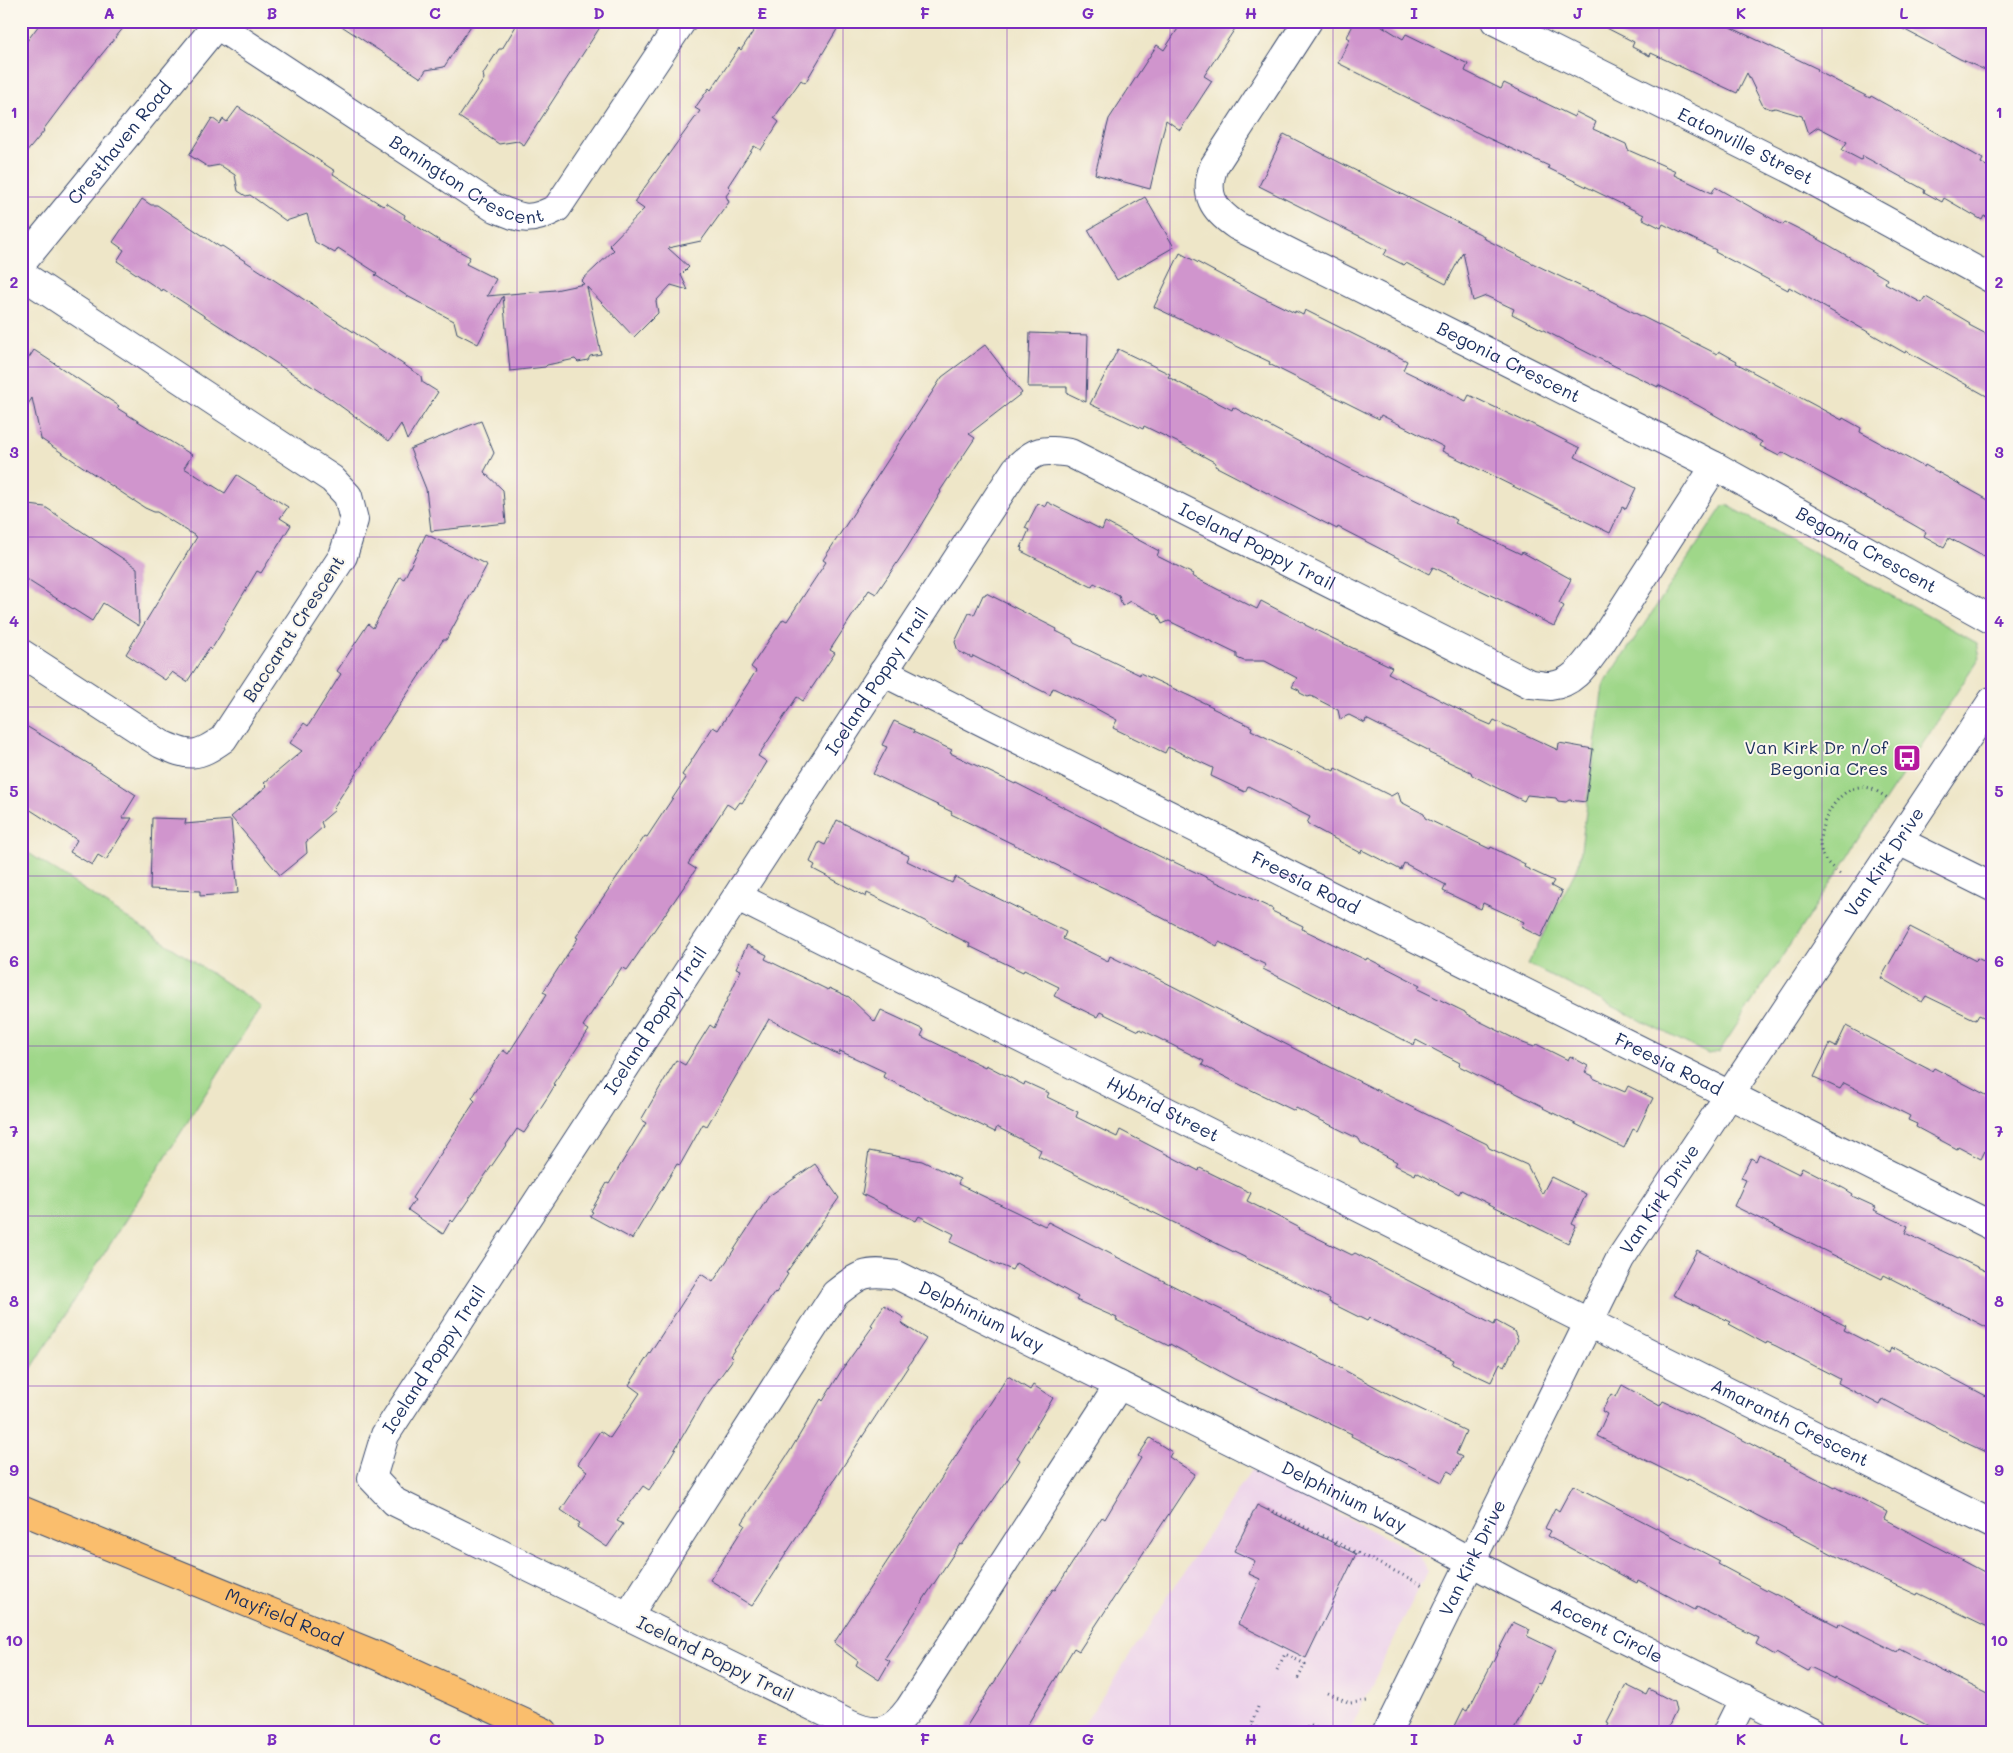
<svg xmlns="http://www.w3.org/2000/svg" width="2013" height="1753" font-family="Mali,sans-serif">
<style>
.built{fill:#ecd1ea}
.green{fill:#9fd789;stroke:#5d8374}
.building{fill:#d095cd}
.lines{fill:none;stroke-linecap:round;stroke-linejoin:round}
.minor-casing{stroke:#3b4a6e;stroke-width:30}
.major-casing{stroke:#3b4a6e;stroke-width:30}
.path{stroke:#3b4a6e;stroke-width:3;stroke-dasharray:1 4;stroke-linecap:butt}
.minor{stroke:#fff;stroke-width:28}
.major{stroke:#fabe6d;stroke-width:28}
.grid{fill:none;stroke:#7b2cbf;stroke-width:1;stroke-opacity:0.55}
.labels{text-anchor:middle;stroke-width:4;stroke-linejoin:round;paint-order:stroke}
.street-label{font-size:18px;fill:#1b2f5e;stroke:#fbf7ec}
.poi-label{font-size:18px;fill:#1b2f5e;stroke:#fbf7ec;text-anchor:end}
.neatline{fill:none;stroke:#7b2cbf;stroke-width:2}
.grid-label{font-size:16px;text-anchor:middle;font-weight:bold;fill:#7b2cbf}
</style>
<rect width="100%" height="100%" fill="#fbf7ec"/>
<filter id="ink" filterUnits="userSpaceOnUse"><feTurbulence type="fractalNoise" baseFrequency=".02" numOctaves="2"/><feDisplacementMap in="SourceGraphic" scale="10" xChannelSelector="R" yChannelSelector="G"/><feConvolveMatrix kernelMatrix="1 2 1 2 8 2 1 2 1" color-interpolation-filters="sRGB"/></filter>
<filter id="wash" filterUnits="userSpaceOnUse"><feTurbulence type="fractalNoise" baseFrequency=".0096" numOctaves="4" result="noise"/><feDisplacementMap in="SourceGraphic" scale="20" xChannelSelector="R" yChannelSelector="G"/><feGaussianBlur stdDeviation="1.12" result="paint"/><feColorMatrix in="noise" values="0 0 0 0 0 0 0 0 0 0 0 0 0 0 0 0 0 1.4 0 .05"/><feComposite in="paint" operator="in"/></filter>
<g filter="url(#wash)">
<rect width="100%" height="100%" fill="#eee6c8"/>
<polygon class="built" points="1251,1470 1409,1549 1419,1556 1424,1563 1427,1571 1349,1732 1079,1732"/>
<g class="green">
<polygon points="1727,505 1977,643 1980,657 1719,1052 1708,1054 1528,964 1579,864 1603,686 1723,506"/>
<polygon points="21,848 261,1006 21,1385"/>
</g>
<g id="blocks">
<g class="building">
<polygon points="42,21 129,21 79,82 43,130 44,131 21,159 21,49"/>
<polygon points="334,21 474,21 444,67 426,70 421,78"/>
<polygon points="519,21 604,21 524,145 518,141 499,144 459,117 484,79 483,74 499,49 502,49"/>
<polygon points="760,21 842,21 805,83 801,80 774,118 779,122 761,150 754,146 728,186 731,189 726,196 729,202 701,241 668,248 689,267 681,275 688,290 671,285 656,301 658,313 634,337 587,287 601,354 590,356 588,360 578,362 575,359 547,365 545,367 510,371 503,296 478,344 457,333 454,321 407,296 375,275 377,273 338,248 335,253 315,242 307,214 286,221 250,195 246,196 238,191 235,175 220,165 208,167 189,155 212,118 220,124 223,119 227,122 238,107 335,171 333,174 383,206 386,203 405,215 404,218 440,241 470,257 466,264 496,279 487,296 555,290 584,284 581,281 614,250 609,245 644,209 634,202 700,111 695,108 709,88 711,90 739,48 741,50"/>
<polygon points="1183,21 1240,21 1204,76 1212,81 1180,130 1166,120 1150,189 1095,174 1109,119 1157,45 1164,50"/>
<polygon points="1355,21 1374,21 1403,39 1406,34 1468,64 1465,71 1501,89 1504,83 1574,117 1576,112 1596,122 1593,129 1626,144 1628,150 1676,171 1674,175 1712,193 1715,187 1783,225 1785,222 1815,237 1887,279 1885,283 1922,303 1926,297 1970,323 1969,325 1992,337 1992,399 1906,351 1905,353 1789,287 1788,290 1715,252 1716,250 1663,224 1661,228 1643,219 1644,215 1548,168 1549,166 1488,138 1338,63 1350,39 1347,37"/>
<polygon points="1593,21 1733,21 1730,27 1818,69 1817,71 1870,98 1871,96 1983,159 1981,163 1992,169 1992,219 1984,216 1982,220 1944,198 1942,202 1924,192 1925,190 1863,156 1861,160 1842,150 1847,142 1818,127 1808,134 1802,116 1775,108 1771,109 1763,106 1747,73 1737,93 1651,53 1650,56 1632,47 1634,42"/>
<polygon points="1888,21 1992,21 1992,73 1960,59"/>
<polygon points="1284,134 1474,231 1484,236 1483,238 1532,263 1590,291 1591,290 1609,299 1609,300 1717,354 1719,351 1737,361 1736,363 1842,420 1843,418 1861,428 1860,432 1924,467 1925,465 1992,502 1992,561 1949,538 1944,547 1924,536 1926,532 1865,497 1782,452 1779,456 1760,446 1762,442 1699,406 1658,385 1658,387 1596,357 1512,314 1514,309 1486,296 1473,301 1463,252 1446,284 1406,263 1404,265 1384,255 1387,250 1259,186"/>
<polygon points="1145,197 1174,247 1117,280 1088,230"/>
<polygon points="142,199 151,205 157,205 220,247 222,246 421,376 422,382 438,392 407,440 401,424 389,441 328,397 163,289 162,291 117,261 124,250 113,242"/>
<polygon points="1180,253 1260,296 1295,313 1295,311 1303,315 1305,310 1407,361 1403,370 1442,389 1466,401 1469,395 1528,423 1528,422 1580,448 1575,457 1636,488 1626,509 1622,507 1610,533 1551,505 1442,451 1444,447 1381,415 1379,419 1269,364 1270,362 1154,307"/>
<polygon points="1030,333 1088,335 1086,402 1067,393 1067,387 1028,387"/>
<polygon points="985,345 1022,393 969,434 975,438 940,491 941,492 907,548 876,594 869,590 830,650 835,653 803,701 797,697 758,756 767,762 742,803 740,802 735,809 727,804 688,864 696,869 627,970 622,967 583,1026 589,1030 553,1084 555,1085 547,1098 524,1133 517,1129 453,1222 451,1220 443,1234 408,1210 415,1200 412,1198 475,1101 472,1098 503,1050 508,1054 547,994 543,992 578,938 576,937 645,836 647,837 686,778 682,775 713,727 718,730 756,671 751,667 783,619 787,621 826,562 823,560 942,377"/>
<polygon points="1118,349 1170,374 1168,377 1232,410 1233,407 1347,467 1457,520 1455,523 1521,554 1522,552 1571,579 1559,603 1564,606 1554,626 1433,567 1429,574 1338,527 1337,529 1298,509 1215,466 1216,463 1185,446 1144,426 1143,429 1090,404"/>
<polygon points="34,350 119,406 117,408 192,455 184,468 225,493 237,475 288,507 280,518 291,525 261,573 257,571 223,628 224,629 211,650 209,648 187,682 172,672 165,680 126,654 197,537 157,512 154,512 145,508 41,439 32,398 21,415 21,370"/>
<polygon points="481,421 494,453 484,472 503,490 506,523 431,531 426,489 410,449"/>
<polygon points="1047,502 1102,530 1105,522 1159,551 1157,556 1193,574 1192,576 1217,589 1257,609 1261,601 1305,624 1305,625 1392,667 1388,673 1477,719 1491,725 1494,720 1558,750 1559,743 1593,749 1586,802 1569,800 1566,802 1558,801 1556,798 1527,795 1524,801 1491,785 1472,775 1471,772 1429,753 1428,750 1366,719 1365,723 1349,715 1340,719 1338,710 1311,696 1308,697 1300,693 1299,690 1292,687 1297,678 1265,661 1244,661 1237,658 1237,654 1169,621 1162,624 1158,615 1130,601 1122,606 1119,596 1094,583 1092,587 1021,551 1022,548 1021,548 1029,530 1025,528 1038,503 1045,507"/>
<polygon points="21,504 45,507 137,568 139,626 103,603 92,621 21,576"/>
<polygon points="426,534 487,565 446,640 443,640 362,762 363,763 333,808 335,810 321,822 323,827 306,842 307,853 280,875 231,817 267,786 264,783 302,751 290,743 304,723 308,726 341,674 337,671 368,624 373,628 400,577 404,579"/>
<polygon points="986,593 1057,629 1056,631 1072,639 1074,643 1140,675 1140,673 1213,707 1212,708 1252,727 1251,730 1334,771 1335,768 1391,796 1398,792 1401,802 1424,814 1425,818 1490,849 1491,847 1525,864 1524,867 1554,881 1551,886 1562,892 1541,937 1521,927 1524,922 1483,903 1481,909 1443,891 1446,885 1404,863 1401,870 1362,850 1361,853 1311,826 1307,823 1310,817 1248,786 1245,792 1211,776 1213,768 1168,747 1165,753 1113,728 1117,720 1093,707 1053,688 1050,695 973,656 972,658 958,651 955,642 969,613 974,615 983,595 985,595"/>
<polygon points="894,721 914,730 913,732 952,750 950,753 1015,784 1016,783 1171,862 1172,861 1273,909 1272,911 1303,926 1302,929 1366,960 1367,958 1420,985 1418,989 1465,1012 1465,1013 1475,1019 1523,1043 1534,1047 1536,1044 1568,1060 1570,1056 1588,1066 1585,1072 1593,1076 1593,1078 1625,1092 1628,1086 1653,1098 1637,1131 1633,1129 1624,1148 1543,1108 1544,1107 1498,1084 1497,1085 1459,1066 1460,1063 1416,1040 1414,1045 1263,969 1266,965 1219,942 1217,946 1108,890 951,814 952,812 873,774 887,747 882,745"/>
<polygon points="21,723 89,764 136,795 122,818 132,818 106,860 98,855 92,865 70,852 77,840 29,809 21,810"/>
<polygon points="152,818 186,819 185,824 231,820 238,893 200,896 200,891 150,889"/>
<polygon points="837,820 909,856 907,861 952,883 955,877 1066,932 1063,939 1108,961 1110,956 1148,975 1149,974 1338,1071 1487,1144 1489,1148 1527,1165 1542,1194 1551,1177 1586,1194 1572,1224 1576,1226 1568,1243 1461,1190 1459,1194 1416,1172 1415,1175 1395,1165 1397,1162 1361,1143 1359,1139 1296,1108 1295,1111 1241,1085 1202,1065 1204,1061 1140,1029 1139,1031 1100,1012 1097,1017 1054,996 1059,987 1024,970 1023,972 969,946 970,944 915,916 867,893 866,897 813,869 815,865 810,862 819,842 825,845"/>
<polygon points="1910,927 1976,961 1977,958 1992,965 1992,1021 1979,1015 1976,1020 1926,996 1922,1002 1881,978"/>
<polygon points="747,945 767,955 765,959 828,990 829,988 849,997 875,1022 881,1010 924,1030 921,1036 985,1067 986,1065 1024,1085 1025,1082 1049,1093 1047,1097 1078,1112 1076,1117 1117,1137 1120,1130 1199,1171 1200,1168 1251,1193 1247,1201 1300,1228 1299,1229 1352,1255 1355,1253 1494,1325 1496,1321 1514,1331 1518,1340 1505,1366 1500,1363 1491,1382 1452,1364 1454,1360 1398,1332 1369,1318 1367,1321 1329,1302 1330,1299 1038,1156 1041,1150 997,1127 995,1132 883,1077 885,1072 840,1051 839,1055 769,1019 707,1126 703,1124 680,1165 677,1164 632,1239 590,1216 593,1212 591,1211 607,1183 609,1184 646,1123 641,1120 676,1060 685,1065 710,1025 714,1028 741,970 736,968"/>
<polygon points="1846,1026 1932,1071 1934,1068 1992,1098 1992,1155 1985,1151 1981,1159 1958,1147 1957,1149 1916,1127 1917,1124 1908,1120 1910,1116 1844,1083 1840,1089 1814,1077 1830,1044 1836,1047"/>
<polygon points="869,1151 922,1161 960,1179 958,1184 1045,1226 1048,1222 1203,1301 1312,1353 1389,1394 1466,1431 1456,1454 1462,1457 1453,1474 1448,1471 1442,1482 1351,1436 1352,1434 1234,1379 1170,1344 1169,1346 1116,1320 1117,1318 1076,1300 1078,1297 1016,1263 1012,1270 1000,1265 1000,1266 950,1242 954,1234 919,1216 916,1221 862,1194"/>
<polygon points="1759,1154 1799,1174 1802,1167 1845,1189 1853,1194 1852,1196 1876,1207 1874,1210 1908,1226 1905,1233 1992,1274 1992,1330 1884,1275 1882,1279 1734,1206 1746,1180 1741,1178 1751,1158 1756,1161"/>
<polygon points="815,1164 839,1198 786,1273 788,1274 776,1293 775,1292 730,1356 733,1359 706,1396 664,1468 649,1490 643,1486 617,1521 623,1524 607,1547 577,1527 580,1523 561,1510 587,1471 578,1464 600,1431 610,1438 640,1393 629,1385 701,1274 713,1282 769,1196"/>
<polygon points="1697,1250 1846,1326 1844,1330 1889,1353 1891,1348 1894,1350 1895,1348 1992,1399 1992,1455 1960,1440 1883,1399 1880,1405 1838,1383 1840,1379 1776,1346 1767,1342 1766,1344 1729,1324 1731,1322 1673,1295"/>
<polygon points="884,1305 904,1318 901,1323 926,1339 752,1606 710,1580 745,1525 742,1523 790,1451 821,1399 823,1401 843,1368 873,1326 871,1325"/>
<polygon points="1008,1376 1030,1390 1033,1385 1053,1398 1017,1458 1020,1460 1006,1482 962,1545 960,1544 885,1658 890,1661 879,1680 856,1665 858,1661 834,1643"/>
<polygon points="1622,1385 1660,1406 1663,1401 1720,1428 1835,1488 1836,1486 1887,1512 1884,1519 1992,1576 1992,1629 1918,1593 1917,1595 1859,1568 1688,1479 1687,1481 1597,1436 1607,1414 1602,1411 1611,1394 1616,1397"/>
<polygon points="1150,1438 1172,1452 1169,1457 1195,1474 1079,1651 1074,1648 1023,1732 963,1732 1053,1589 1055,1590 1102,1517 1105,1519 1141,1458 1138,1456"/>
<polygon points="1573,1485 1720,1561 1718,1564 1763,1588 1838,1626 1839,1623 1897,1652 1899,1649 1992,1696 1992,1732 1940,1732 1835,1677 1835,1679 1810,1667 1808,1671 1776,1653 1775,1655 1756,1644 1759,1638 1697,1607 1695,1610 1638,1580 1637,1583 1547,1536 1550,1531 1545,1528 1555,1508 1559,1511"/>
<polygon points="1257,1505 1356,1554 1306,1658 1238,1624 1260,1579 1249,1574 1255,1561 1234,1551"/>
<polygon points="1513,1622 1530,1630 1527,1636 1556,1650 1540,1684 1537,1683 1513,1732 1452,1732 1464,1708 1468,1710"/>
<polygon points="1626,1685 1646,1695 1649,1689 1674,1702 1676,1711 1666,1732 1604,1732 1609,1723 1607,1722"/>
</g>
</g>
</g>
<g filter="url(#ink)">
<use href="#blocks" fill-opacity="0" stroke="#3b4a6e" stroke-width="1"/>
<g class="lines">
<defs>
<g id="minor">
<path id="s1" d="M1308,21L1214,166C1203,194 1213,210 1237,226L1715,466L1992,620"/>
<path id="s2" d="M1495,21L1797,172L1992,279"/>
<path id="s3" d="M217,25L493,207C522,219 529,223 557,208L682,21"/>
<path id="s4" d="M21,264L220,21"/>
<path d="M21,274L332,479L348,496L354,520L343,556L223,739C196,758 190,757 161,744L21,653"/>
<path id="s5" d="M883,672L1992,1226"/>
<polyline points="1899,841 1992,887"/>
<path id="s6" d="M738,897L1992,1524"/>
<path id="s7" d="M1119,1385L909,1709C891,1733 877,1737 849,1724L395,1502L372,1478L385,1435L1016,469C1035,449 1043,449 1070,453L1530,684C1536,684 1544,686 1550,686C1575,684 1588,660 1601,643L1715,466"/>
<path id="s8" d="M628,1616L835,1294C860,1274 865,1270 897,1275L1429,1539L1512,1584L1811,1732"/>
<path id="s9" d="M1387,1732L1620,1259L1992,701"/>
<polyline points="1727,1732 1744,1698"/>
</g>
<g id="major">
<path id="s10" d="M21,1510L378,1656L544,1732"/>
</g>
</defs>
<use href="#minor" class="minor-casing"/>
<use href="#major" class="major-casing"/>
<g class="path">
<path d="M1840,874C1832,867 1823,861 1821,850C1815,829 1837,787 1861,787C1871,786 1881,794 1889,799"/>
<polyline points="1268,1509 1423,1585"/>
<polyline points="1277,1670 1285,1654 1305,1664 1298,1679"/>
<polyline points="1328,1693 1350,1703 1367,1701"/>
<polyline points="1258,1707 1251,1725 1265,1732"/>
<polyline points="1305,1732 1309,1725 1325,1732"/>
</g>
<use href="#minor" class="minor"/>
<use href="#major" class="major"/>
</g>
</g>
<path class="grid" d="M191,21V1732M354,21V1732M517,21V1732M680,21V1732M843,21V1732M1007,21V1732M1170,21V1732M1333,21V1732M1496,21V1732M1659,21V1732M1822,21V1732M21,197H1992M21,367H1992M21,537H1992M21,707H1992M21,876H1992M21,1046H1992M21,1216H1992M21,1386H1992M21,1556H1992"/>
<defs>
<symbol id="bus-square" viewBox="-11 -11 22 22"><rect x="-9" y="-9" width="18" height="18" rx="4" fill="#b5179e" stroke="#fbf7ec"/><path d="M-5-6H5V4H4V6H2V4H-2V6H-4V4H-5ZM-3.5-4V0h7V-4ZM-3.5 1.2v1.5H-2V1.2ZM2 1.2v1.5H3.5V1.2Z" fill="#fff"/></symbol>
</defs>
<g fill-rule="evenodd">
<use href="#bus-square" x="1891" y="742" width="32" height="32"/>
</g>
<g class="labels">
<g class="street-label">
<text dy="6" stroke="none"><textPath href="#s4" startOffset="156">Cresthaven Road</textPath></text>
<text dy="6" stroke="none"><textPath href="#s2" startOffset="280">Eatonville Street</textPath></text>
<text dy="6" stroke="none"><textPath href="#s3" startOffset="296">Banington Crescent</textPath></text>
<text dy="6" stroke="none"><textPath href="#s1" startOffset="548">Begonia Crescent</textPath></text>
<text dy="6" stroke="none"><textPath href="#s7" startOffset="2462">Iceland Poppy Trail</textPath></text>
<text dy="6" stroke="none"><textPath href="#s1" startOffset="952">Begonia Crescent</textPath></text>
<text transform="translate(294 629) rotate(-57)" y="6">Baccarat Crescent</text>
<text dy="6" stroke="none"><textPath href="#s7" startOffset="1939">Iceland Poppy Trail</textPath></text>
<text dy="6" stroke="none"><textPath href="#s9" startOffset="1004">Van Kirk Drive</textPath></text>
<text dy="6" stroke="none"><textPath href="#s5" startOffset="472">Freesia Road</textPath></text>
<text dy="6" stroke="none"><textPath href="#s7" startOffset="1534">Iceland Poppy Trail</textPath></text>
<text dy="6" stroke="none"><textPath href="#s5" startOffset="878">Freesia Road</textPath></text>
<text dy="6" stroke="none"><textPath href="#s6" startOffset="475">Hybrid Street</textPath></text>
<text dy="6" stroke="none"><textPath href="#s9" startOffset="599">Van Kirk Drive</textPath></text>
<text dy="6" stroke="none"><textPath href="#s8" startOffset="545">Delphinium Way</textPath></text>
<text dy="6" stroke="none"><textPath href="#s7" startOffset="1129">Iceland Poppy Trail</textPath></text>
<text dy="6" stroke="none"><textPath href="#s6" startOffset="1176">Amaranth Crescent</textPath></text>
<text dy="6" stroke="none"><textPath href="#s8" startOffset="950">Delphinium Way</textPath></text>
<text dy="6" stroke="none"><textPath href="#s9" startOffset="194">Van Kirk Drive</textPath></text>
<text dy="6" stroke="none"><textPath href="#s10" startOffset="284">Mayfield Road</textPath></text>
<text dy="6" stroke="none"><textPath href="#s8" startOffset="1245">Accent Circle</textPath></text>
<text transform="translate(715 1659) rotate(26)" y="6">Iceland Poppy Trail</text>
</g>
<g class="poi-label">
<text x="1888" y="754">Van Kirk Dr n/of<tspan x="1888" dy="21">Begonia Cres</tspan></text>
</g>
</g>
<rect width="2013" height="1753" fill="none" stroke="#fbf7ec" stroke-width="55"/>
<rect x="28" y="28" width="1958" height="1698" class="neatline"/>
<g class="grid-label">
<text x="109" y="19">A</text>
<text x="272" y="19">B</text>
<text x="435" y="19">C</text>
<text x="599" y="19">D</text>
<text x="762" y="19">E</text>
<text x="925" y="19">F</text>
<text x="1088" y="19">G</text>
<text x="1251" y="19">H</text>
<text x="1414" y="19">I</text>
<text x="1578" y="19">J</text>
<text x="1741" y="19">K</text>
<text x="1904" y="19">L</text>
<text x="14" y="118">1</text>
<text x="1999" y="118">1</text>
<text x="14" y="288">2</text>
<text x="1999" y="288">2</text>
<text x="14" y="458">3</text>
<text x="1999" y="458">3</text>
<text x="14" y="627">4</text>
<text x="1999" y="627">4</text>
<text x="14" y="797">5</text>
<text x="1999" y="797">5</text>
<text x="14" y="967">6</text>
<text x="1999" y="967">6</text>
<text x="14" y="1137">7</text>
<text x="1999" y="1137">7</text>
<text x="14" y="1307">8</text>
<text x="1999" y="1307">8</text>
<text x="14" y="1476">9</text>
<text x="1999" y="1476">9</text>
<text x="14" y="1646">10</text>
<text x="1999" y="1646">10</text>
<text x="109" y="1745">A</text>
<text x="272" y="1745">B</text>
<text x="435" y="1745">C</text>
<text x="599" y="1745">D</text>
<text x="762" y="1745">E</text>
<text x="925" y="1745">F</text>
<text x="1088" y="1745">G</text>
<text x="1251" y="1745">H</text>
<text x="1414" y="1745">I</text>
<text x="1578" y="1745">J</text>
<text x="1741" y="1745">K</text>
<text x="1904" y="1745">L</text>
</g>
</svg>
